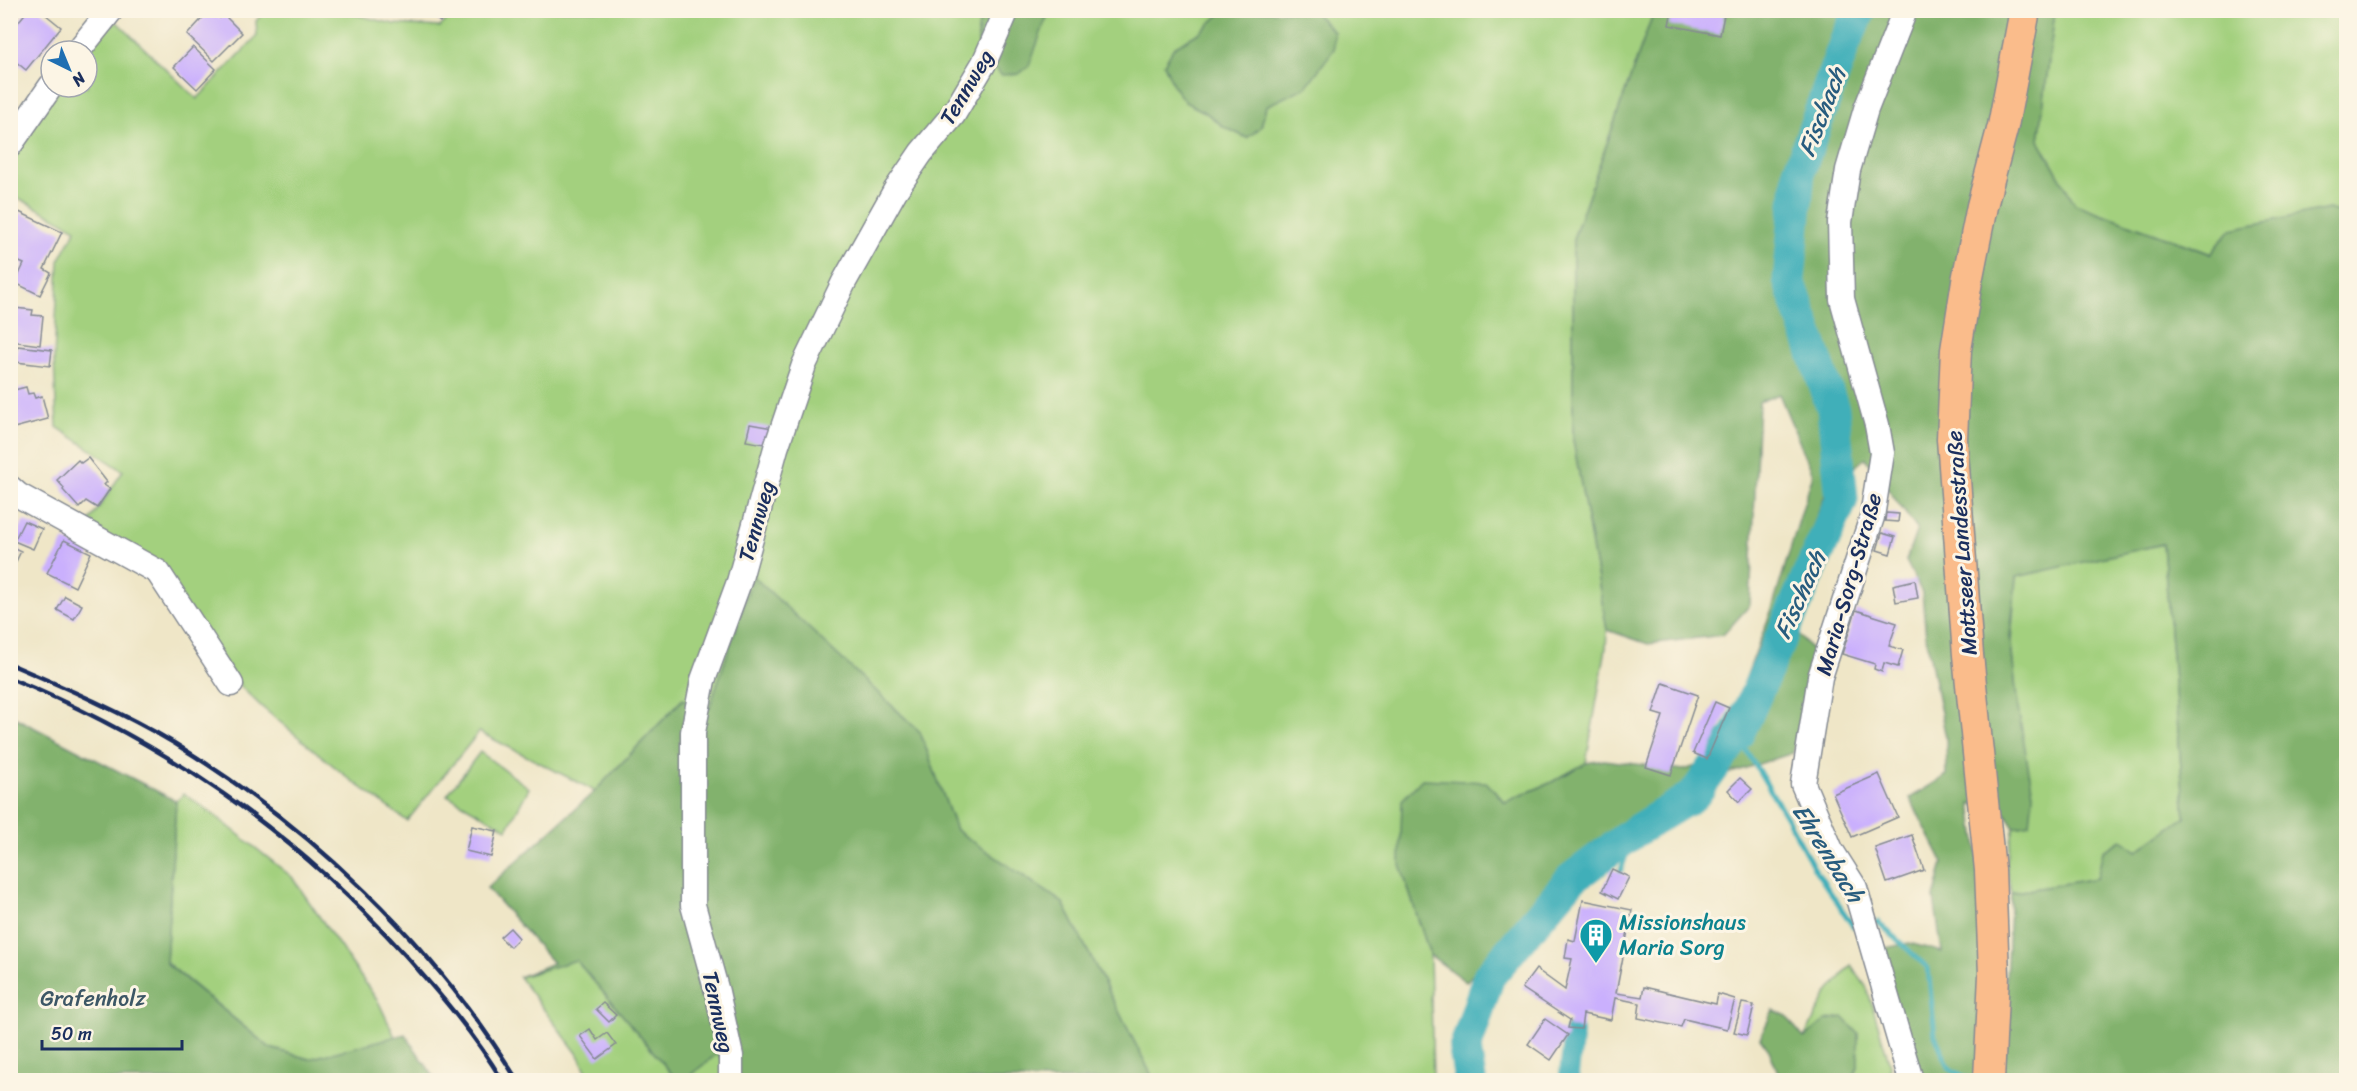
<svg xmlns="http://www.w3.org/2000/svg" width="2357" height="1091" font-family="Sriracha,sans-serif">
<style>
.green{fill:#a3d07e;stroke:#5f806e;stroke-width:1.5}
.forest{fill:#82b26d;stroke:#4e7066;stroke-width:1.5}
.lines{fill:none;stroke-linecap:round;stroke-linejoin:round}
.stream{stroke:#3fafb9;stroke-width:5}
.canal{stroke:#3fafb9;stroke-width:20}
.river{stroke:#3fafb9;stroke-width:33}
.building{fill:#cab0fd}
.minor-casing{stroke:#858a92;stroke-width:27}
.major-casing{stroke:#858a92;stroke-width:33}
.minor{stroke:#fff;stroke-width:24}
.major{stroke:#fabc8b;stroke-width:30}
.rail{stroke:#1b2f5e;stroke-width:4.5}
.labels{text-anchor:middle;stroke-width:6;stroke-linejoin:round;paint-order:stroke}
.street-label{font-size:22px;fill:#1b2f5e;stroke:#fcf5e5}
.culture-label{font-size:22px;fill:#0d838f;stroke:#fcf5e5;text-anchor:start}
.park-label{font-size:22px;fill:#3d5766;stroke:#fcf5e5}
.water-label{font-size:24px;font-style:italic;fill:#285c7e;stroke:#fcf5e5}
</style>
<rect width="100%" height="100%" fill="#fcf5e5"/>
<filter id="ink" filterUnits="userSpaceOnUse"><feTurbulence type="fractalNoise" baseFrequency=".0167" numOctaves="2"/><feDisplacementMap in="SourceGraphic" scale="12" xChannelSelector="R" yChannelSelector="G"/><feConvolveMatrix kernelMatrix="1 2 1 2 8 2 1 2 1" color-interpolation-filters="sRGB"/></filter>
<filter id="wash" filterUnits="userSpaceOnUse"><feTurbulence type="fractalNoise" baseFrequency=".008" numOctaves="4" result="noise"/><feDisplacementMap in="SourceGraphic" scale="24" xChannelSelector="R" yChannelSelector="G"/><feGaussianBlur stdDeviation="1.35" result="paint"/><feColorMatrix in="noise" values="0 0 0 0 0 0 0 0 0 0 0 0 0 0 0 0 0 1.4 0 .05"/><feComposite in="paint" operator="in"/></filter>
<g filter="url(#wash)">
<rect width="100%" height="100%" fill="#efe6c7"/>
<g class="green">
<path d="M455,10L986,11L981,14L1047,18L1049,11H1224L1199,33L1174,47L1185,102L1205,112L1224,127H1261L1266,106L1284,97L1334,32L1313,11H1654L1573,239V440L1607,630L1606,648L1586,763L1550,783L1505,802L1400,864L1430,955L1433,1080H1154L1063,903L956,830L920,732L753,577L709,710L683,699L595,791L479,732L407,821L347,777L263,708L240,686L188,608L86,527L123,471L57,427L54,359L59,261L76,229L11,194V163L44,103L56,87H87C87,56 84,35 117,22L197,99L257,36L256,21L265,11H340L394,24L440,27Z"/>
<polygon points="2055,11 2346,11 2346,215 2328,209 2212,254 2075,204 2039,140"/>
<polygon points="2163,544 2185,817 2098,878 2011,893 2006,863 2014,827 2030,824 2011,643 2016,577"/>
<polygon points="480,752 529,788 507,829 447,795"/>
<polygon points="184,794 213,814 292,877 379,1003 395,1037 309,1059 270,1048 166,962 176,801"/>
<polygon points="576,960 677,1080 591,1080 577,1053 519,977"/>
<polygon points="1851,965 1867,988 1890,1065 1891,1080 1852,1080 1858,1067 1804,1038 1826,995"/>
<polygon points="717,1054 737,1070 734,1080 684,1080"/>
</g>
<g class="forest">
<path d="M986,11H1049L1029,66L1019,74L1001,75C978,51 973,47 981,14Z"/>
<polygon points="1224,11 1313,11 1334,32 1334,49 1306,87 1266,106 1261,127 1247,138 1224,127 1205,112 1185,102 1174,87 1164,64 1174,47 1199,33"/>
<polygon points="1654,11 2055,11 2039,140 2075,204 2211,254 2231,229 2329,209 2346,215 2346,1080 2000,1080 2011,893 2097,878 2103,851 2122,840 2137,851 2185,817 2163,544 2016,577 2010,638 2018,708 2033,794 2030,824 2014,827 2005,813 1971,803 1982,886 1979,1080 1900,1080 1885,948 1909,943 1942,952 1934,898 1943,863 1910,798 1947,775 1946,738 1926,637 1922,593 1906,561 1917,529 1865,458 1826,493 1779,613 1815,653 1793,753 1687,787 1591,844 1466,982 1430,955 1400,864 1402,800 1422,779 1486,782 1505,802 1550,783 1586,763 1604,760 1684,770 1708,762 1725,733 1772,609 1813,474 1779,394 1759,402 1750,605 1723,635 1648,644 1607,630 1573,440 1573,239"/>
<polygon points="753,576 920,732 956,830 1063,903 1154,1080 734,1080 737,1070 717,1054 684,1080 677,1080 576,960 519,977 553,963 487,888 595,791 683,699 709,709"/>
<polygon points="10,715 176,801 166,963 270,1048 309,1059 405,1034 436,1080 11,1080"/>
<polygon points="1773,1010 1785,1015 1804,1038 1826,1020 1843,1017 1858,1033 1858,1067 1852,1080 1781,1080 1769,1050 1760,1038"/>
</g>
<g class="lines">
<g class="stream">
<polyline points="1737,735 1787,818 1814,868 1853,926 1859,925"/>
<polyline points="1621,870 1634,832"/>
<polyline points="1871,923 1878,922 1928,968 1935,1036 1950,1069 1967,1078"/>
</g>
<polyline class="canal" points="1570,1080 1569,1074 1574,1032"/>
<polyline class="river" points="1470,1080 1465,1049 1489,976 1571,879 1634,832 1694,795 1737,735 1745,719 1842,499 1833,409 1789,280 1799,171 1846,40 1860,10"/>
</g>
<g id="blocks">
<g class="building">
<polygon points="28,10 40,10 61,27 26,70 10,57 10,32"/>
<polygon points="210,10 220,18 224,15 242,33 214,61 187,35"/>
<polygon points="426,10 449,10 440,22"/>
<polygon points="1672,10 1725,10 1720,35 1669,25"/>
<polygon points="193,47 216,69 197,89 174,67"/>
<polygon points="19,212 62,232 44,269 51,273 40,295 15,283 24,264 10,258 10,230"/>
<polygon points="14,308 33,310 32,315 43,316 40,345 10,341 10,312 14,313"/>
<polygon points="18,346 52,350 50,366 16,362"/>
<polygon points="26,387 28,394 33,393 35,398 42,396 48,419 10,429 10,391"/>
<polygon points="750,424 773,428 770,445 746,441"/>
<polygon points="88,458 107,482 104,485 110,489 97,508 86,501 79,508 63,490 64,488 57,480 78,460 81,463"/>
<polygon points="1886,513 1899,514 1898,522 1885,521"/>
<polygon points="24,521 42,529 33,549 14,541"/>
<polygon points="1882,533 1895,537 1890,554 1877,550"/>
<polygon points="64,540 91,553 75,587 47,573"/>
<polygon points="10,546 21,551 10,574"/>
<polygon points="1915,580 1918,598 1896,602 1893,585"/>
<polygon points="65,596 82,605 74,619 57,610"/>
<polygon points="1856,610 1897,623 1889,646 1903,650 1898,667 1884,663 1882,672 1874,669 1875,664 1842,654"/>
<polygon points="1663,683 1698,695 1671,775 1646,767 1663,716 1653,713"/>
<polygon points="1715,702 1729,708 1707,759 1693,753"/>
<polygon points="1879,774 1898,817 1852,837 1833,794"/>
<polygon points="1740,778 1752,789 1739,802 1728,790"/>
<polygon points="472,826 497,831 491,857 466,851"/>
<polygon points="1912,835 1924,870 1887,883 1875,848"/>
<polygon points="1612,869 1629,877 1618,899 1602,891"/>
<polygon points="1583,900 1632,910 1616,993 1642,997 1644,987 1716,1004 1718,994 1735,999 1727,1029 1684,1019 1681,1027 1638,1018 1640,1003 1615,998 1611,1020 1583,1014 1581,1029 1568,1028 1570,1020 1522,988 1536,969 1565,990 1572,959 1565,958 1568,939 1575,941"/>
<polygon points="510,928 519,938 510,947 500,937"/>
<polygon points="603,1003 616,1015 609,1022 596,1009"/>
<polygon points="1742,1003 1754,1005 1747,1035 1734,1032"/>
<polygon points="1545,1019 1568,1035 1551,1060 1528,1044"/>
<polygon points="590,1029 597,1040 607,1033 616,1045 597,1059 580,1036"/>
</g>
</g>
</g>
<g filter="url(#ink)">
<use href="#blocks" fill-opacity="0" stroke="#858a92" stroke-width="1.5"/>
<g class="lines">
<defs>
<g id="minor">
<polyline points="1905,10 1866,109 1848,170 1840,222 1842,299 1877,425 1882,453 1872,517 1820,677 1803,784 1831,850 1855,888 1911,1080"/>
<polyline points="78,51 111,10"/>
<polyline points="10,145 51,86"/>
<polyline points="10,488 18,495 158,572 231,684"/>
<polyline points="731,1080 731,1056 717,992 693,905 693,732 703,680 739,582 776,448 804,365 844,282 872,232 895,191 921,153 953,115 984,63 1007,10"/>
</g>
<polyline id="major" points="1989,1080 1994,975 1990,870 1968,655 1952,439 1956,350 1967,281 1982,206 2003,126 2025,10"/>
</defs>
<use href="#minor" class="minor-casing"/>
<use href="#major" class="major-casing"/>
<use href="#minor" class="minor"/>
<use href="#major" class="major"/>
<g class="rail">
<path d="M10,664C66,688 122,712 174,743C311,827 433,943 517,1080"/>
<path d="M10,678C165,742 293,831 405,955C440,994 475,1035 502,1080"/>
</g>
</g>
</g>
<defs>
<symbol id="building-pin" viewBox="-11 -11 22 30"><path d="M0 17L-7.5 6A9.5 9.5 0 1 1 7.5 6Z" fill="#0f9aa8" stroke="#fcf5e5"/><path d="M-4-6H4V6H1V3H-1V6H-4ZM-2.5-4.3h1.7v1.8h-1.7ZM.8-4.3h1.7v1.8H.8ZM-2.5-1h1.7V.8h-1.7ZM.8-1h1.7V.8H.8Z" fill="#fff"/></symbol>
</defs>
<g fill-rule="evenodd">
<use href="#building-pin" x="1577" y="916" width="38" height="52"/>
</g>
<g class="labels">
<g class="street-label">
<text transform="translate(966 87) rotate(-59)" y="8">Tennweg</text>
<text transform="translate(756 521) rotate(-74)" y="8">Tennweg</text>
<text transform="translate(1961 543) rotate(-94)" y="8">Mattseer Landesstraße</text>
<text transform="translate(1848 584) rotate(-74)" y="8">Maria-Sorg-Straße</text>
<text transform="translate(719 1012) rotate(78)" y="8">Tennweg</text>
</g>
<g class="culture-label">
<text x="1619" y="930">Missionshaus<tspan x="1619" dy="25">Maria Sorg</tspan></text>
</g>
<g class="park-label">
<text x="93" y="1006">Grafenholz</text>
</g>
<g class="water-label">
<text transform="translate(1822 112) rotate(-69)" y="8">Fischach</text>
<text transform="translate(1800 595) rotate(-66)" y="8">Fischach</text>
<text transform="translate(1828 853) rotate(58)" y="8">Ehrenbach</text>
</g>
</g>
<rect width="2357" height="1091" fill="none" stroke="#fcf5e5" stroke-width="36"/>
<g transform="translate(69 69) rotate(137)"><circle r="28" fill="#fcf5e5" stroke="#a2a6af" stroke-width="1.5"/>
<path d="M0-4.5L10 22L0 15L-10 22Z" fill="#1f6fb2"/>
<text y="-9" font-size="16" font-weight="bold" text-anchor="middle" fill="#1b2f5e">N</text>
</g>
<path d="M42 1040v9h140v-9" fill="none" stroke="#1b2f5e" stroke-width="3"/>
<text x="51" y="1040" font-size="18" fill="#1b2f5e" stroke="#fcf5e5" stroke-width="4.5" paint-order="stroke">50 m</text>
</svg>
